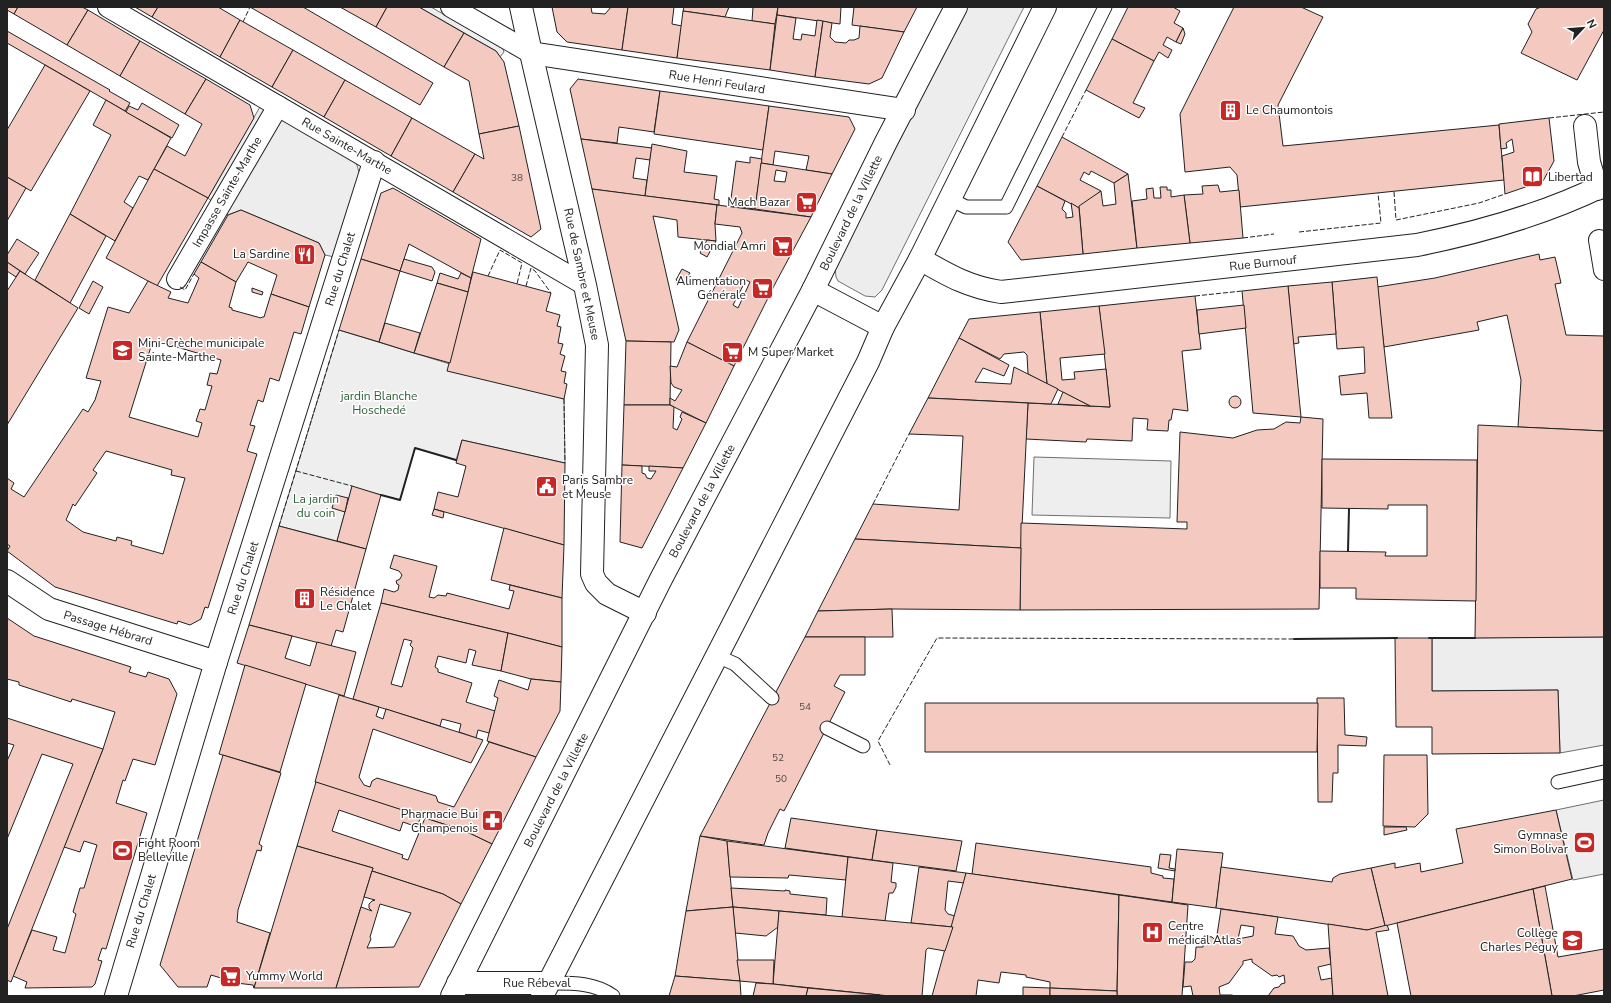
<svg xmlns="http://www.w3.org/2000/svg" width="1611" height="1003" font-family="'Nunito Sans',sans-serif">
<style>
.green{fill:#eee;stroke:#6f6f6f}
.parking{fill:#ededed;stroke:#6f6f6f}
.building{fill:#f3c9c0;stroke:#222;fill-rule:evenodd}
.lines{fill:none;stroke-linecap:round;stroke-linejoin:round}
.service-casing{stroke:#222;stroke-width:15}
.pedestrian-casing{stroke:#222;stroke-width:22}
.minor-casing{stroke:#222;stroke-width:24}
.primary-casing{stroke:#222;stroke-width:24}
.service{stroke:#fff;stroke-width:13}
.pedestrian{stroke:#fff;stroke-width:20}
.minor{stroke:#fff;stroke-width:22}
.primary{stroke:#fff;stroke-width:22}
.fence{stroke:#222;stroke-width:1;stroke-dasharray:5 2;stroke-linecap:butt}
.wall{stroke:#222;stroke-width:2}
.labels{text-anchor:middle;stroke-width:3;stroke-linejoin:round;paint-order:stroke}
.number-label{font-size:10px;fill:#564c4a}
.street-label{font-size:12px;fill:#222;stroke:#fff}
.poi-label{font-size:12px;fill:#222;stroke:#fff;text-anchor:start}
.park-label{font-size:12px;fill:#2f5e38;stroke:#fff}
</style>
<rect width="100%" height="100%" fill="#fff"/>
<g class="green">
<polygon points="339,330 564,399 565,463 462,440 456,460 415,448 400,500 352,487 337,541 279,526"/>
<polygon points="1034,457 1171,461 1170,518 1032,515"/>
<polygon points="1604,800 1604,874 1573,880 1556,810"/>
</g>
<g class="parking">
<polygon points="419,7 431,7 503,49 504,52 500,57 496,51"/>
<polygon points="967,7 1024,7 882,290 875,297 865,296 838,281 836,277 835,267"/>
<polygon points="261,105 354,161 357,165 360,176 339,258 325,255 319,243 241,210 228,215 208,198"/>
<polygon points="1604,637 1604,745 1560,753 1558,690 1432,691 1432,638"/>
</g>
<g class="building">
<polygon points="7,7 18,7 14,14 7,10"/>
<polygon points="18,7 82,7 88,10 67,45 14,14"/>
<polygon points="135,7 158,7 152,17"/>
<polygon points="158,7 218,7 240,20 220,57 152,17"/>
<polygon points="250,7 303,7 433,83 420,105"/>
<polygon points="340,7 387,7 376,27"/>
<polygon points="387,7 419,7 464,33 444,67 376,27"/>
<polygon points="552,7 591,7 592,13 605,14 611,7 628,7 622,50 567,42 557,32"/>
<polygon points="628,7 674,7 672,24 682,26 677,58 622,50"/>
<polygon points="684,7 729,7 725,17 683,11"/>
<polygon points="753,7 778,7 775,24 752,21"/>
<polygon points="778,7 841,7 840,24 777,15"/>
<polygon points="854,7 917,7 904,32 852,25"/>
<polygon points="1128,7 1173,7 1180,11 1174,23 1183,28 1176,42 1167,37 1163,45 1172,50 1168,58 1159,52 1154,61 1112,39"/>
<polygon points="1234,7 1301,7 1323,17 1278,105 1283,146 1499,125 1504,180 1240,207 1237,175 1230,167 1185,172 1180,114"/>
<polygon points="1541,7 1604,7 1604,30 1577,80 1521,53 1532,32 1528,24 1536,9"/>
<polygon points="88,10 140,41 120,76 67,45"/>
<polygon points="683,11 775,24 770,70 677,58"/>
<polygon points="777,15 796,18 793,39 801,40 802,34 815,36 817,20 823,21 815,77 770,70"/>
<polygon points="240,20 293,50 272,87 220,57"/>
<polygon points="823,21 832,23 830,37 835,42 846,43 849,40 854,40 859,38 860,26 904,32 882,78 869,84 815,77"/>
<polygon points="1183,28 1185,34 1181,44 1176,42"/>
<polygon points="7,31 110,90 109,91 130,103 125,111 7,43"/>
<polygon points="464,33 496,51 504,62 519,126 479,134 469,81 444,67"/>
<polygon points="1112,39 1154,61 1133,103 1145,108 1139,118 1086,90"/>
<polygon points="140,41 206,79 185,114 120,76"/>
<polygon points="293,50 345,80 324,117 272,87"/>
<polygon points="45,65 90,91 31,191 7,177 7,130"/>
<polygon points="206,79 250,105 254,118 208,198 154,169 167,146 185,156 202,124 185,114"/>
<polygon points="578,79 660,91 654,132 619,127 617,143 581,139 570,89"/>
<polygon points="345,80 412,118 391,156 324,117"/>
<polygon points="660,91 769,106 763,150 654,134"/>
<polygon points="106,100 171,138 148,180 139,176 124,202 133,208 115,241 70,214 111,135 93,125"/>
<polygon points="142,103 179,125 172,138 126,112 129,106 138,110"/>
<polygon points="769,106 849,117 855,129 832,174 806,170 809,156 775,151 773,165 761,163"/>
<polygon points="412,118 475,154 453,192 391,156"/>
<polygon points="1549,118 1554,161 1543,181 1505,194 1502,156 1514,152 1512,139 1506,143 1507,148 1501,149 1499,124"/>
<polygon points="519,126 541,229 531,237 453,192 475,154 484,159 479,134"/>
<polygon points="1062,137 1128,174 1114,183 1091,171 1089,175 1084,172 1080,180 1101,191 1079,208 1037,186"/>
<polygon points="581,139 652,148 650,160 636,158 633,178 647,180 645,196 592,189"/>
<polygon points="652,144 687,151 684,172 717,176 714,199 719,200 719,205 645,196"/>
<polygon points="750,157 762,159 755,209 730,206 736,161 750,163"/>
<path d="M761,163L832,174L811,217L755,209ZM776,170L787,172L785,182L774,181Z"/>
<polygon points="154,169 208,198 157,286 106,258"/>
<polygon points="1128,174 1137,248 1083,254 1079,206 1101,191 1103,206 1116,204 1114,183"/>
<polygon points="7,177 26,188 7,221"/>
<polygon points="1218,185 1220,192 1239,190 1243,238 1190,243 1184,195 1203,194 1202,186"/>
<polygon points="1037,186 1065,201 1062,209 1066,213 1066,218 1073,217 1071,203 1079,208 1083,254 1021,260 1008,242"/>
<polygon points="1160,187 1167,187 1167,190 1171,190 1171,197 1184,195 1190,243 1137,248 1132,201 1147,199 1146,189 1153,188 1154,198 1161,198"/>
<polygon points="393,188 481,239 471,278 409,244 400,271 361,259 381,193"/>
<polygon points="592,189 717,205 715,224 716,241 678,237 677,220 653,216 679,330 674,342 626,341"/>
<path d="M717,205L811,217L776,282L734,366L687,342L742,233L740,227L715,224ZM746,280L750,282L738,308L733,305Z"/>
<polygon points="241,210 319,243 325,255 309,307 271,294 277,275 248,262 236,282 201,262 228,215"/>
<polygon points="70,214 106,236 70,303 35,280"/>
<polygon points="17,239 39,253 25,274 7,262 7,255"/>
<polygon points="707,240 716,241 707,257 700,253"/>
<polygon points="1539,254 1540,260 1555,257 1561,283 1555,284 1566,335 1604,336 1604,431 1518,427 1521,380 1507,315 1477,322 1479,330 1384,347 1377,287 1435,278"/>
<polygon points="361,259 400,271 379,342 339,330"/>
<polygon points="404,259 432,267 435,272 432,281 400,271"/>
<polygon points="7,262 20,271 16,277 7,271"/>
<path d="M201,262L236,282L229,307L232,308V310L261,318L262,317H264L271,294L309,307L301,334L294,332L279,381L270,378L263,402L258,400L250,425L255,426L247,451L257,454L208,608L205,607L201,619L190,625L178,621L177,624L55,587L7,551L10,546L7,544V478L14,483L11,489L24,497L83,409L88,412L95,400L101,381L86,378L108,307L129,313L148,281L171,292L168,298L188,303L199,278L194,274ZM153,340L221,360L217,374L210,373L207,385L212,386L205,410L200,409L196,421L202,423L198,437L129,417ZM106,451L172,470L171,475L185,478L163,554L131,545L132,541L117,537L116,541L83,532L66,520L73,504L75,506L97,473L93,470Z"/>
<polygon points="682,269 690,273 683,284 676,280"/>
<polygon points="20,271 78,308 7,425 7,291"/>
<polygon points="473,272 551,293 546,311 560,315 557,326 561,327 558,343 563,344 560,354 565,356 561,371 566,372 564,383 567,384 564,399 447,371"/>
<polygon points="440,273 458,279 461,273 471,278 468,292 437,283"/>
<polygon points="1377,277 1384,347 1392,418 1369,418 1367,393 1341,395 1339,376 1365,373 1364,347 1337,349 1332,282"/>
<polygon points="93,281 103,287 89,314 79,308"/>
<polygon points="1332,282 1336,334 1298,337 1299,343 1293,344 1288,286"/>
<polygon points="437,283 468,292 450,363 414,353"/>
<polygon points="1288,286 1301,417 1253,413 1242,291"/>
<polygon points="252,288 263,292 262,295 252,292"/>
<polygon points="1195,296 1201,349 1182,351 1188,411 1173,409 1171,420 1169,420 1168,431 1147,430 1148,419 1133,418 1132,441 1087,439 1086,442 1026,439 1028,403 1110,407 1099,306"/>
<polygon points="1244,305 1246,328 1199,334 1197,310"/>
<polygon points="1099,306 1105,354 1060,358 1062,380 1075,379 1074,372 1106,369 1110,407 1090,406 1047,384 1040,312"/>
<polygon points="1040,312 1047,384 1028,374 1027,355 1024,352 1004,354 1000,359 959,338 969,319"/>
<polygon points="385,323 420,333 414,353 379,342"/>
<polygon points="959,338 1009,365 1004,376 983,368 975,382 1011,384 1014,367 1058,389 1051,404 928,398"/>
<polygon points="626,341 671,342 670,405 624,405"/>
<polygon points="687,342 734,366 706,423 670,405 670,398 675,401 682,390 674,387 671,383 670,366 677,367"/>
<polygon points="1063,392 1090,406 1058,404"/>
<circle cx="1235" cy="402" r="6"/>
<polygon points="928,398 1028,403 1021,548 855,539 873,504 959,510 963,436 909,434"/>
<polygon points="624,405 670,405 674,407 673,428 677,430 682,419 680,417 682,412 706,423 683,468 622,465"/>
<polygon points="1301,417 1323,419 1319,609 1020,610 1021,523 1187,529 1187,522 1177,522 1180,432 1233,438 1257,430 1274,429 1286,422 1300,423"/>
<polygon points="1478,425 1604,431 1604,637 1475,638"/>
<polygon points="462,440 565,463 564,545 434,509 438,492 458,497 466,466 456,463"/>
<polygon points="1322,459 1477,460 1476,601 1356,599 1356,588 1320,588 1320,551 1386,552 1385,556 1427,556 1427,505 1388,505 1388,509 1322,508"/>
<polygon points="622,465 642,466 642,473 645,474 647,478 651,479 656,471 649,471 649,466 683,468 642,548 620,542"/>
<polygon points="352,486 381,495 366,549 337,541"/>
<polygon points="336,495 348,498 345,512 332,508"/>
<polygon points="434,509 444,512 443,518 432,515"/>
<polygon points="279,526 366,549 343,632 336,630 331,646 249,625"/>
<polygon points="504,528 564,545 562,598 491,580"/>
<polygon points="855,539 1021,548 1020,610 892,609 818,611"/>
<polygon points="394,555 437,566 429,597 434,598 438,595 446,596 447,593 509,609 514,591 509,590 510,585 562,598 562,647 508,633 381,603 384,589 394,592 398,590 399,585 397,584 396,581 400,579 402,575 399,571 390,568"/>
<path d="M381,603L508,633L501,671L472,665L476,651L469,649L466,663L438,656L435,667L438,669V672L472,683L466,702L495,711L489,733L478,730L476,738L459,732L461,724L442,719L440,726L353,699ZM404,639L412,641L410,645L413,648L402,687L391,684Z"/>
<polygon points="892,609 893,637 805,637 818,611"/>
<polygon points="7,618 34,636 131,667 129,672 146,677 148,672 169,679 177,694 155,765 133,759 125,781 123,780 116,803 147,813 106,949 102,948 98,960 102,961 95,984 92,987 25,988 27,982 13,976 32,930 57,937 53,950 65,953 76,914 73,912 80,888 84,888 97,845 84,841 80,852 64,847 103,749 115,712 72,699 71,702 19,685 19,682 7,679"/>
<polygon points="249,625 292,636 285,658 310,666 317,642 356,652 344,696 237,663"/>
<polygon points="508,633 562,647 561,682 531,679 501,671"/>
<polygon points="805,637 865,637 865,675 840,675 834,686 845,692 784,811 780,809 768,833 764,845 700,836"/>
<polygon points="1395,638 1432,638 1432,691 1558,690 1560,753 1432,754 1432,727 1396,727"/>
<polygon points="245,665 306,684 280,772 219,754"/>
<polygon points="531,679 561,682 560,711 536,757 487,741 498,698 494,696 499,680 528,690"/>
<polygon points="339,695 379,707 376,716 383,719 386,709 483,740 471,763 373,729 359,777 364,785 370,787 372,781 377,778 436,796 438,802 454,807 489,742 536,757 492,844 465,831 315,782"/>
<polygon points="1317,698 1344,698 1345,735 1367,737 1366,746 1338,745 1338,773 1333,773 1332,802 1318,802"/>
<polygon points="925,703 1318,703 1317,752 925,752"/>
<polygon points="7,718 103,749 11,982 7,980 7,929 73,764 42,754 7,839 7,761 14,745 7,743"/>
<polygon points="223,755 281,773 259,844 262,846 261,851 257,850 238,910 237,922 270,933 254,988 253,985 220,981 221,978 211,975 207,987 178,987 160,965"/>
<polygon points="1384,755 1427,755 1428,814 1415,827 1383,826"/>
<polygon points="316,782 421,816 417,827 403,822 400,831 339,810 332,831 403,855 402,858 408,860 425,818 465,831 492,844 461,904 443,894 372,871 373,868 297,846"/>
<polygon points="1556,810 1572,879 1385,926 1371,868 1395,863 1395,868 1420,863 1421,872 1463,863 1456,829"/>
<polygon points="791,818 877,830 872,860 785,848"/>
<polygon points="1384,827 1406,827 1407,830 1384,835"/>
<polygon points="877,830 962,841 956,871 872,860"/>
<polygon points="700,836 727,841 733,907 686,911"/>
<polygon points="727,841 848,857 846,880 789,875 788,878 730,877"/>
<polygon points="976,843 1151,867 1151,873 1163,876 1163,878 1174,879 1172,902 972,874"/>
<polygon points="297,846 373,868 336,988 254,988"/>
<polygon points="1177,849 1223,853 1216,908 1172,902"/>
<polygon points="1160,854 1171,855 1169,868 1175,869 1175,871 1158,868"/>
<polygon points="848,857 893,863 891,882 896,883 896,887 893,893 889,893 885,921 842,917"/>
<polygon points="919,867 966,873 964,883 948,881 945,910 948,914 955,916 953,927 911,923"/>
<polygon points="1221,867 1332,882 1333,878 1340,874 1371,868 1385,926 1367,930 1216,908"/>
<path d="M372,871L443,894L461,904L419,987L336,988L361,907L372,911L369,908V904L372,901L375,900L364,897ZM380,904L411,913L394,947L367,948L371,939L370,937Z"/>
<polygon points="966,873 1119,895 1117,991 1050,988 1050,982 1026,977 1026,975 1001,972 999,983 978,980 976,996 932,996"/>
<polygon points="1545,886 1558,957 1604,949 1604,990 1573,996 1552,996 1533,889"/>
<polygon points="731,888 785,891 785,890 790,891 790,894 827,898 826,915 733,907"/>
<polygon points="1533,889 1552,996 1411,996 1397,923"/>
<polygon points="1119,895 1188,905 1182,996 1117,996"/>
<polygon points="733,907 779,911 778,927 766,936 735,933"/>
<polygon points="733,907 740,981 675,976 686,911"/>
<path d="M1221,909L1278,917L1275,934L1293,936L1299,946L1306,950L1329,948L1331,964L1318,967L1321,980L1332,978L1333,996H1268L1274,988L1279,987L1281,984L1285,983L1284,975L1279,977L1277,975L1272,976L1252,962V959L1243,961V964L1229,983L1219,987L1220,995H1232L1234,996H1193L1191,986L1183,987L1185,962H1192L1195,959L1196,947H1203L1204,936L1212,937L1214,939L1217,935ZM1241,925L1254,927L1253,936L1238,939Z"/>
<polygon points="779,911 911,923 953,927 945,951 928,948 926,950 922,996 890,996 773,984"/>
<polygon points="1328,924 1367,930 1387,925 1389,930 1376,932 1388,996 1333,996"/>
<polygon points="737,960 774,960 773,984 740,981"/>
<polygon points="675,976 740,981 741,996 669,996"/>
<polygon points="756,983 773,984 808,988 806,996 753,996"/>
<polygon points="1023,987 1050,988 1050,996 1023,996"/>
<polygon points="808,988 880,995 806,996"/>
<polygon points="1050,988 1117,991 1117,996 1050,996"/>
</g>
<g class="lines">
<defs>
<g id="service">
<polyline points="950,199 966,207 1006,207 1105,7"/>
<polyline points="717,656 735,664 772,698"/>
<polyline points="827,728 863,746"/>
<polyline points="1558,782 1604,772"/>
<path d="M548,983C571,983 594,982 613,996"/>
</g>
<g id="pedestrian">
<polyline points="108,7 585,285"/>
<polyline points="451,7 531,53"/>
<polyline points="1599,240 1604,270"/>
<polyline points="177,279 278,106"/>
</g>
<g id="minor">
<polyline points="521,7 531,53 585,285 597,345 592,574 596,583 607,594 645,613"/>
<polyline points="531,53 904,110"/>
<polyline points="1585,126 1589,162 1597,189"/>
<path d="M920,259C948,275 968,287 1001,292L1417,245C1481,232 1545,214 1604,185"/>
<polyline points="813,290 883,327"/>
<polyline points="7,581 49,609 216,662"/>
<polyline points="458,983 548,983"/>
<polyline points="116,996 216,662 374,162"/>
</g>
<g id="primary">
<polyline points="452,996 661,579 813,290 886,142 956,7"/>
<polyline points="542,996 868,362 883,327 920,259 1045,7"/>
</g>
</defs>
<use href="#service" class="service-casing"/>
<use href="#pedestrian" class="pedestrian-casing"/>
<use href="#minor" class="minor-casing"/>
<use href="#primary" class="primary-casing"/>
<use href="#service" class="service"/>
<use href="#pedestrian" class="pedestrian"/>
<use href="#minor" class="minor"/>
<use href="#primary" class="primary"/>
<g class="fence">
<polyline points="243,22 250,7"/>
<polyline points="1549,118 1604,112"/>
<polyline points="1062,137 1086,90"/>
<polyline points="1394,192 1396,220 1479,203 1505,194"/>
<polyline points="1299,232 1381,223 1378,193"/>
<polyline points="1243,238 1274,234"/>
<polyline points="488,276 500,250 522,263 517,284"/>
<polyline points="526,286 531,268 535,271 551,293"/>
<polyline points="180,287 185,290 194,274"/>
<polyline points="1195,296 1242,291"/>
<polyline points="564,399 565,463"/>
<polyline points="296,471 352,486"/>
<polyline points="873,504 909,434"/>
<polyline points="279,526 339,330"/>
<polyline points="890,765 878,741 937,638 1294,639"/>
</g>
<g class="wall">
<polyline points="381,495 400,500 415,448 456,460"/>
<polyline points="1348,551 1349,509"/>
<polyline points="1429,638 1475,638"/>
<polyline points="1294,639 1397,638"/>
</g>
</g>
<defs>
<symbol id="building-square" viewBox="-11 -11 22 22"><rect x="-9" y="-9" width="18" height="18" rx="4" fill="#c62828" stroke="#fff"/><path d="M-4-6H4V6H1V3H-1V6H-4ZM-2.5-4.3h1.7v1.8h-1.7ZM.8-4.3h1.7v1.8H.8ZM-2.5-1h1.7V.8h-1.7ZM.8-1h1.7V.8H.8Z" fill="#fff"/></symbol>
<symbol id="library-square" viewBox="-11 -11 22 22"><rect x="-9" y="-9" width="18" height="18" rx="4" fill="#c62828" stroke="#fff"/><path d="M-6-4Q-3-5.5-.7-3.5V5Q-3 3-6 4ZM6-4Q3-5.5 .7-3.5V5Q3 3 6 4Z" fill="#fff"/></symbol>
<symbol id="supermarket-square" viewBox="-11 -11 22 22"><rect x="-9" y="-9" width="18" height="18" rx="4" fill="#c62828" stroke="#fff"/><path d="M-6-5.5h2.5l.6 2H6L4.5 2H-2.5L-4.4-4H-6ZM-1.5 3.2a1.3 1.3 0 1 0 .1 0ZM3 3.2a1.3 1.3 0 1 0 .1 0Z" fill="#fff"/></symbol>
<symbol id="restaurant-square" viewBox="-11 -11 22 22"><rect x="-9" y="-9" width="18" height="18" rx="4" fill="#c62828" stroke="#fff"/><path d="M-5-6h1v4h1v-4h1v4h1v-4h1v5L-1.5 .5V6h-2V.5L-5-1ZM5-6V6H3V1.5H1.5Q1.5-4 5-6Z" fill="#fff"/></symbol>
<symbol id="school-square" viewBox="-11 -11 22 22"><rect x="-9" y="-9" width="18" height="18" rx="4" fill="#c62828" stroke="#fff"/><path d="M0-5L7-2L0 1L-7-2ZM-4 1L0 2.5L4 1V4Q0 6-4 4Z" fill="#fff"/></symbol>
<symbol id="civic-square" viewBox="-11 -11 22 22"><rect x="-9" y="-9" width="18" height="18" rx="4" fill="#c62828" stroke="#fff"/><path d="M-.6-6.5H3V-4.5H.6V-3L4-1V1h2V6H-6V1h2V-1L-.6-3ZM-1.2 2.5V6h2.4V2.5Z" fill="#fff"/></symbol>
<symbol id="pharmacy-square" viewBox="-11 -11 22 22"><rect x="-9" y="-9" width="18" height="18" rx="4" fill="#c62828" stroke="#fff"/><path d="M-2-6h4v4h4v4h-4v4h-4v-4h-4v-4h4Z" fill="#fff"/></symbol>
<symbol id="stadium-square" viewBox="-11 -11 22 22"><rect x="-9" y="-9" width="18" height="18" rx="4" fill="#c62828" stroke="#fff"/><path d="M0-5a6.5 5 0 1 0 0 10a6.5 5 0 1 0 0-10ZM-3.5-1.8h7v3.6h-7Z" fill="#fff"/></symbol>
<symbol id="hospital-square" viewBox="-11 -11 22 22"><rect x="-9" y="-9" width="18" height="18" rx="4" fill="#c62828" stroke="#fff"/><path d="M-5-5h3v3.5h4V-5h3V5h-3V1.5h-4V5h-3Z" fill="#fff"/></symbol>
</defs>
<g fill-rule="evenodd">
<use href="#building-square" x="1218" y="98" width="25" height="25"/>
<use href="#library-square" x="1520" y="164" width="25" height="25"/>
<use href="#supermarket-square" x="794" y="190" width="25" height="25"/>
<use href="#supermarket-square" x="770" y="234" width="25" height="25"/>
<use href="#restaurant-square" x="292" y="242" width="25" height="25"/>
<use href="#supermarket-square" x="750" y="276" width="25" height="25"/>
<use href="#school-square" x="110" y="338" width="25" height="25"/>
<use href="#supermarket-square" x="720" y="340" width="25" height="25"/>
<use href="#civic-square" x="534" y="474" width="25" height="25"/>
<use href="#building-square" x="292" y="586" width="25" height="25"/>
<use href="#pharmacy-square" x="480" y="808" width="25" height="25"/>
<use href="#stadium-square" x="1572" y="830" width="25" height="25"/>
<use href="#stadium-square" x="110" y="838" width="25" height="25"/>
<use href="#hospital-square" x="1140" y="920" width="25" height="25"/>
<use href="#school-square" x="1560" y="928" width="25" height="25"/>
<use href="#supermarket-square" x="218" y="964" width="25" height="25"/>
</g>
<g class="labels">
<g class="number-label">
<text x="517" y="181">38</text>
<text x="805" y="710">54</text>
<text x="778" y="761">52</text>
<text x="781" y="782">50</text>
</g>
<g class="street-label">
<text transform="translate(717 82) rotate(9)" y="4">Rue Henri Feulard</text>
<text transform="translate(347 146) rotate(30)" y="4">Rue Sainte-Marthe</text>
<text transform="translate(227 192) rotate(-60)" y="4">Impasse Sainte-Marthe</text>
<text transform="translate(851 213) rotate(-64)" y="4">Boulevard de la Villette</text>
<text transform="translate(1263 263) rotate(-6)" y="4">Rue Burnouf</text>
<text transform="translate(340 269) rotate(-73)" y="4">Rue du Chalet</text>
<text transform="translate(582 274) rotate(78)" y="4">Rue de Sambre et Meuse</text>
<text transform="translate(702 501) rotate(-62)" y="4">Boulevard de la Villette</text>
<text transform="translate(243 578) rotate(-72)" y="4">Rue du Chalet</text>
<text transform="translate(108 628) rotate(17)" y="4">Passage Hébrard</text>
<text transform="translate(556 790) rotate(-63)" y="4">Boulevard de la Villette</text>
<text transform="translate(141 911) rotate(-73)" y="4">Rue du Chalet</text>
<text x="537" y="987">Rue Rébeval</text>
</g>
<g class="poi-label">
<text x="1246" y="114">Le Chaumontois</text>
<text x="1548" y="181">Libertad</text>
<text x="790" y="206" text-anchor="end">Mach Bazar</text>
<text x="766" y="250" text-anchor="end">Mondial Amri</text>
<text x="290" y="258" text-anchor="end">La Sardine</text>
<text x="746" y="285" text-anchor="end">Alimentation<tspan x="746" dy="14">Générale</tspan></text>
<text x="138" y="347">Mini-Crèche municipale<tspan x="138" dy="14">Sainte-Marthe</tspan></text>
<text x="748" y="356">M Super Market</text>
<text x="562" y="484">Paris Sambre<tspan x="562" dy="14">et Meuse</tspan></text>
<text x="320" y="596">Résidence<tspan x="320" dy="14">Le Chalet</tspan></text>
<text x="478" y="818" text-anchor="end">Pharmacie Bui<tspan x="478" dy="14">Champenois</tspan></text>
<text x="1568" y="839" text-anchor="end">Gymnase<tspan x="1568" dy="14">Simon Bolivar</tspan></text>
<text x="138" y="847">Fight Room<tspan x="138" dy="14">Belleville</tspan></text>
<text x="1168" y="930">Centre<tspan x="1168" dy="14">médical Atlas</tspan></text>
<text x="1558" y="937" text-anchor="end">Collège<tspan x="1558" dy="14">Charles Péguy</tspan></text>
<text x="246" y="980">Yummy World</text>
</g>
<g class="park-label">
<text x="379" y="400">jardin Blanche<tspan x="379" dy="14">Hoschedé</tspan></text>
<text x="316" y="503">La jardin<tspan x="316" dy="14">du coin</tspan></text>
</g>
</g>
<rect width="1611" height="1003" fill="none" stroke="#222222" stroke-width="16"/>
<g transform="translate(1583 28) rotate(64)" stroke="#ffffff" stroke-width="3" paint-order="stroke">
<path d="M0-3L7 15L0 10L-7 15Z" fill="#222222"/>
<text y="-6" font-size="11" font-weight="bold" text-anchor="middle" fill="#222222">N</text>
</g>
</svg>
